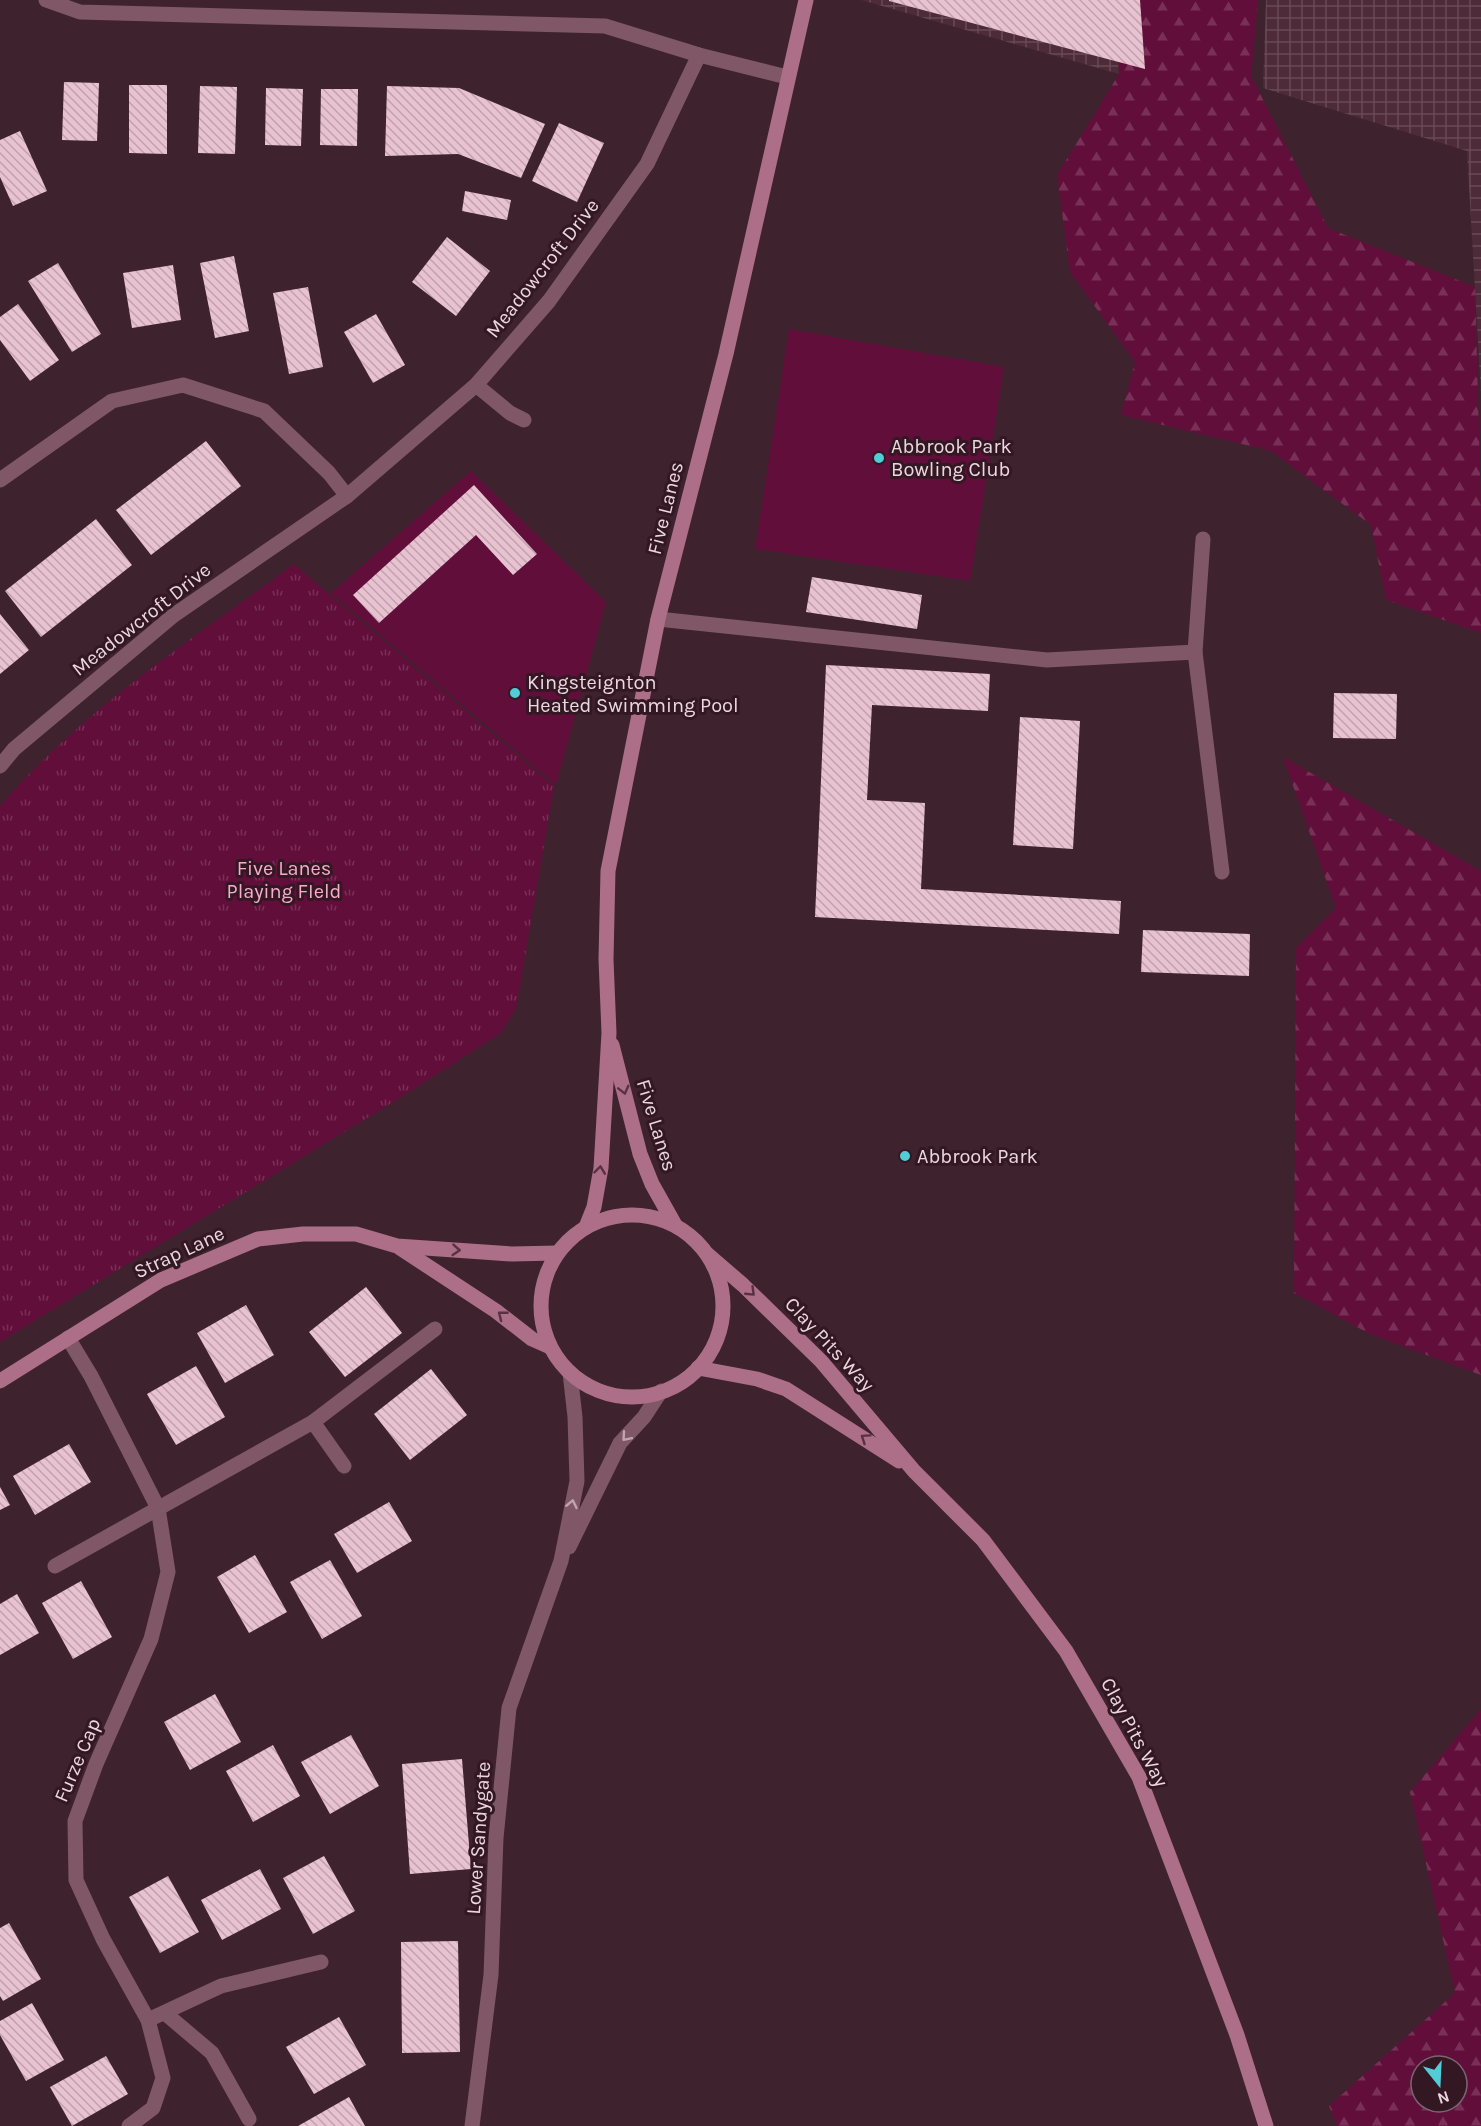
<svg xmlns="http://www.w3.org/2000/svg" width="1481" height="2126" font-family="Karla,sans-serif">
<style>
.industrial{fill:url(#industrial-grid)}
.grass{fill:#620e3b}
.forest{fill:url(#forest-firs);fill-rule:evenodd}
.park{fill:url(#park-tufts)}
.building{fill:url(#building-back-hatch)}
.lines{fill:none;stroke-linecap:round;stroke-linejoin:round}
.service{stroke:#7f5767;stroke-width:15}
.minor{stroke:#7f5767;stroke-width:15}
.secondary{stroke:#ad6e88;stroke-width:15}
.oneway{stroke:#583242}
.oneway2{stroke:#c0a4af}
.poi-dot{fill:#52ccd6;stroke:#331824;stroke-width:2}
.labels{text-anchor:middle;stroke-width:6;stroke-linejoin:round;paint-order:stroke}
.street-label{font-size:20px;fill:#ebd8df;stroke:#331824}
.poi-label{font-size:20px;fill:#ebd8df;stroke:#331824;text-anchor:start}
.park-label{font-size:20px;fill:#f6acca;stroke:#331824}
</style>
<defs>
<pattern id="industrial-grid" width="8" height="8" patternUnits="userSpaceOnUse" patternTransform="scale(1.5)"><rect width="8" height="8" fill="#4d2b39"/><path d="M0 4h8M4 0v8" fill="none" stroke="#674955"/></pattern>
<pattern id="forest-firs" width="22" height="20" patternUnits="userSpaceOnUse" patternTransform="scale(1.5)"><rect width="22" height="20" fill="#620e3b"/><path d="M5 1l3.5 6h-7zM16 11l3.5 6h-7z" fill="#793057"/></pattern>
<pattern id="park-tufts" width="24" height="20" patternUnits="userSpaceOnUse" patternTransform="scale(1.5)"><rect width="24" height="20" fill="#620e3b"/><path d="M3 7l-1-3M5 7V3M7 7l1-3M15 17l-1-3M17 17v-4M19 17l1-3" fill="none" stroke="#793057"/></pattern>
<pattern id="building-back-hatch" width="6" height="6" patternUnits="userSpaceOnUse" patternTransform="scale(1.5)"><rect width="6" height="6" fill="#e8c2d0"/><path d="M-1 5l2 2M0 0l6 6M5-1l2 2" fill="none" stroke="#c0a2ad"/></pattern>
</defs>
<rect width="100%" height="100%" fill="#3e222e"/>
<g class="industrial">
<polygon points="861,0 1115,0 1119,74"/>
<polygon points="1266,0 1481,0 1481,394 1467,151 1263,88"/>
</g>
<g class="grass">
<polygon points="789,329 1004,367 970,581 755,549"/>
<polygon points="471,471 606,602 556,785 331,593"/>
</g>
<g class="forest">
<polygon points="1115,0 1258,0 1251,76 1328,228 1475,287 1481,511 1481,633 1386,600 1371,525 1271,451 1121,415 1135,362 1070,272 1057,175 1119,74"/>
<polygon points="1283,757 1481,871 1481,1375 1370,1334 1294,1293 1296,948 1336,908"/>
<path d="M1481,1709V2126H1337L1329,2106L1455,1993L1410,1792ZM1421,2066H1457V2102H1421Z"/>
</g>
<path class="park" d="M294,564L554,786L516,1009L501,1033L403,1096L0,1342V806C82,710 193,639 294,564Z"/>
<g class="building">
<polygon points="889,0 1140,0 1145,69 889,1"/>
<polygon points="64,82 99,83 97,141 62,140"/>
<polygon points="129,85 167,85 167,154 129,153"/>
<polygon points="200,86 237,87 235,154 198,153"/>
<polygon points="387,86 459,88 545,124 521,178 458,154 385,156"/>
<polygon points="266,88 303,89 301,146 265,145"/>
<polygon points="321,89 358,89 357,146 320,145"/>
<polygon points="559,123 604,143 577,202 532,181"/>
<polygon points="20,131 47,191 13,206 0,177 0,140"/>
<polygon points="465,191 511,200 507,220 462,211"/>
<polygon points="447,237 490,271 456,316 412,282"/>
<polygon points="234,256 249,331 215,338 200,263"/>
<polygon points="58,263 101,334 72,352 28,281"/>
<polygon points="173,265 181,320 132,328 123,273"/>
<polygon points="308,287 323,367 289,374 273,293"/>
<polygon points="18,304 59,360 30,381 0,340 0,317"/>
<polygon points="376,314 405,365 373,383 344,332"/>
<polygon points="206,441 241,486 151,555 116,510"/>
<polygon points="474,485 537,554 513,575 476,535 379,623 353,595"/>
<polygon points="96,519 132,565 41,637 5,591"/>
<polygon points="812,577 922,595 917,629 806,612"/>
<polygon points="0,614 29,650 0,674"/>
<polygon points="826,665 990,674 988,711 872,705 867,800 925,803 921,889 1121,901 1119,934 815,917"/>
<polygon points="1334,693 1397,694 1396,739 1333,738"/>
<polygon points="1020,717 1080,721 1073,849 1013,845"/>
<polygon points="1143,930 1250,934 1249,976 1141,972"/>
<polygon points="366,1287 402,1333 345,1377 309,1332"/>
<polygon points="246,1305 274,1355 225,1383 197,1333"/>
<polygon points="196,1366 225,1417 176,1445 147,1394"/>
<polygon points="431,1369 467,1415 410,1460 374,1414"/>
<polygon points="69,1444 91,1482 35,1515 13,1476"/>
<polygon points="0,1487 10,1505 0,1510"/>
<polygon points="389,1502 412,1541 357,1573 334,1534"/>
<polygon points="255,1555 287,1612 249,1633 217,1577"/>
<polygon points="330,1560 362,1616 322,1639 290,1582"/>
<polygon points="81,1581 112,1637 73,1659 42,1603"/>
<polygon points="17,1594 39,1633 0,1655 0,1604"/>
<polygon points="215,1694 241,1742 190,1770 164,1722"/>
<polygon points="351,1735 379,1786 330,1814 301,1762"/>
<polygon points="273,1745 300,1796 253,1822 226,1771"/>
<polygon points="462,1759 471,1869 410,1874 402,1764"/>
<polygon points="324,1856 355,1911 313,1934 283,1878"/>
<polygon points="260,1869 281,1909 222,1940 201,1900"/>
<polygon points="168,1876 199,1932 160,1953 129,1897"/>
<polygon points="9,1923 41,1979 3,2001 0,1996 0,1928"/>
<polygon points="458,1941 460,2052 402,2053 401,1942"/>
<polygon points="32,2003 64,2060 26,2081 0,2035 0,2021"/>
<polygon points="339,2017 366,2065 314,2094 286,2047"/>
<polygon points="106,2056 128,2094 72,2126 50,2087"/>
<polygon points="349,2097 365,2126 298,2126"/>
</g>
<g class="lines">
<g class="service">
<polyline points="476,385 510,413 524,420"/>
<polyline points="1203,539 1195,652 1222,872"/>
<polyline points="658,619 1047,660 1195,652"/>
<polyline points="313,1422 435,1329"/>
<polyline points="166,2014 212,2053 249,2119"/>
</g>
<g class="minor">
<polyline points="46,0 80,12 605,26 699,55 787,77"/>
<polyline points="0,480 112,401 183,385 264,411 329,473 347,496"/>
<polyline points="0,766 14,749 174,615 347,496 476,385 549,301 647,164 699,55"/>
<polyline points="68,1338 91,1376 158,1508 168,1572 151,1639 96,1764 75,1821 76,1880 103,1939 148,2020 163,2078 153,2108 129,2126"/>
<polyline points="569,1547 620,1443 644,1417 661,1391"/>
<polyline points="55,1566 313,1422 344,1466"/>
<polyline points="148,2020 221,1986 321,1962"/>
<polyline points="472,2126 491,1975 496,1838 509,1708 561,1561 577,1481 575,1417 570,1373"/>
</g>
<g class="secondary">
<polyline points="612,1045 640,1154 652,1184 675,1225"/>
<circle cx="632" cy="1306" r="91"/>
<polyline points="586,1227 594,1207 601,1168 609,1033 606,959 608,871 658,619 726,354 806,0"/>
<polyline points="400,1248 496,1311 532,1339 550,1347"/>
<polyline points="707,1254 743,1285 821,1361 914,1471 983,1540 1066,1651 1139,1777 1237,2035 1266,2126"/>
<polyline points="698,1368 757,1379 786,1389 899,1461"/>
<polyline points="0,1381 161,1280 258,1239 303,1234 356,1234 397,1246 512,1254 557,1253"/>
</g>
</g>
<defs><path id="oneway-chevron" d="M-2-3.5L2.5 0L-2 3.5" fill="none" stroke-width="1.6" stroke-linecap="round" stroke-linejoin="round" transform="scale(1.5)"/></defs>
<g class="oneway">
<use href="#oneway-chevron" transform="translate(624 1090) rotate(76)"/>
<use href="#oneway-chevron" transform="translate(600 1170) rotate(-83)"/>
<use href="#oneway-chevron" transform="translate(456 1250) rotate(4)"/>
<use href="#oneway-chevron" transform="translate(751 1292) rotate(44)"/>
<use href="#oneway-chevron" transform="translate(502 1315) rotate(-142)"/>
<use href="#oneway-chevron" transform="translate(865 1438) rotate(-146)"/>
</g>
<g class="oneway2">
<use href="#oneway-chevron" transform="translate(626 1437) rotate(131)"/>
<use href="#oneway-chevron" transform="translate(572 1504) rotate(-78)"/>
</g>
<g class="poi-dot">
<circle cx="879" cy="458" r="6"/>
<circle cx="515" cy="693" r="6"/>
<circle cx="905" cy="1156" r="6"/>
</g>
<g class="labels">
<g class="street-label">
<text transform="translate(542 268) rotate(-52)" y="7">Meadowcroft Drive</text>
<text transform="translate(665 508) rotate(-76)" y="7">Five Lanes</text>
<text transform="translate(141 619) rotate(-38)" y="7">Meadowcroft Drive</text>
<text transform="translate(657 1125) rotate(73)" y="7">Five Lanes</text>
<text transform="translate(179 1252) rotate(-25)" y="7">Strap Lane</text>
<text transform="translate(830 1344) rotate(47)" y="7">Clay Pits Way</text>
<text transform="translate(1135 1732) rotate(62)" y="7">Clay Pits Way</text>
<text transform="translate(77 1760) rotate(-67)" y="7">Furze Cap</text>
<text transform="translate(478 1838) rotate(-86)" y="7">Lower Sandygate</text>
</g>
<g class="poi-label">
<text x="891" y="453">Abbrook Park<tspan x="891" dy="23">Bowling Club</tspan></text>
<text x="527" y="689">Kingsteignton<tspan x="527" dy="23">Heated Swimming Pool</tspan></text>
<text x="917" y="1163">Abbrook Park</text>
</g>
<g class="park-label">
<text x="284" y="875">Five Lanes<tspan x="284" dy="23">Playing FIeld</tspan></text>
</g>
</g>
<g transform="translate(1439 2084) rotate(162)"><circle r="28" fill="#331824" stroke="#7d656f" stroke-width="1.5"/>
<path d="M0-4.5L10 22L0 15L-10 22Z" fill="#52ccd6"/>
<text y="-9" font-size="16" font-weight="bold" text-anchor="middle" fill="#ebd8df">N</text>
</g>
</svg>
